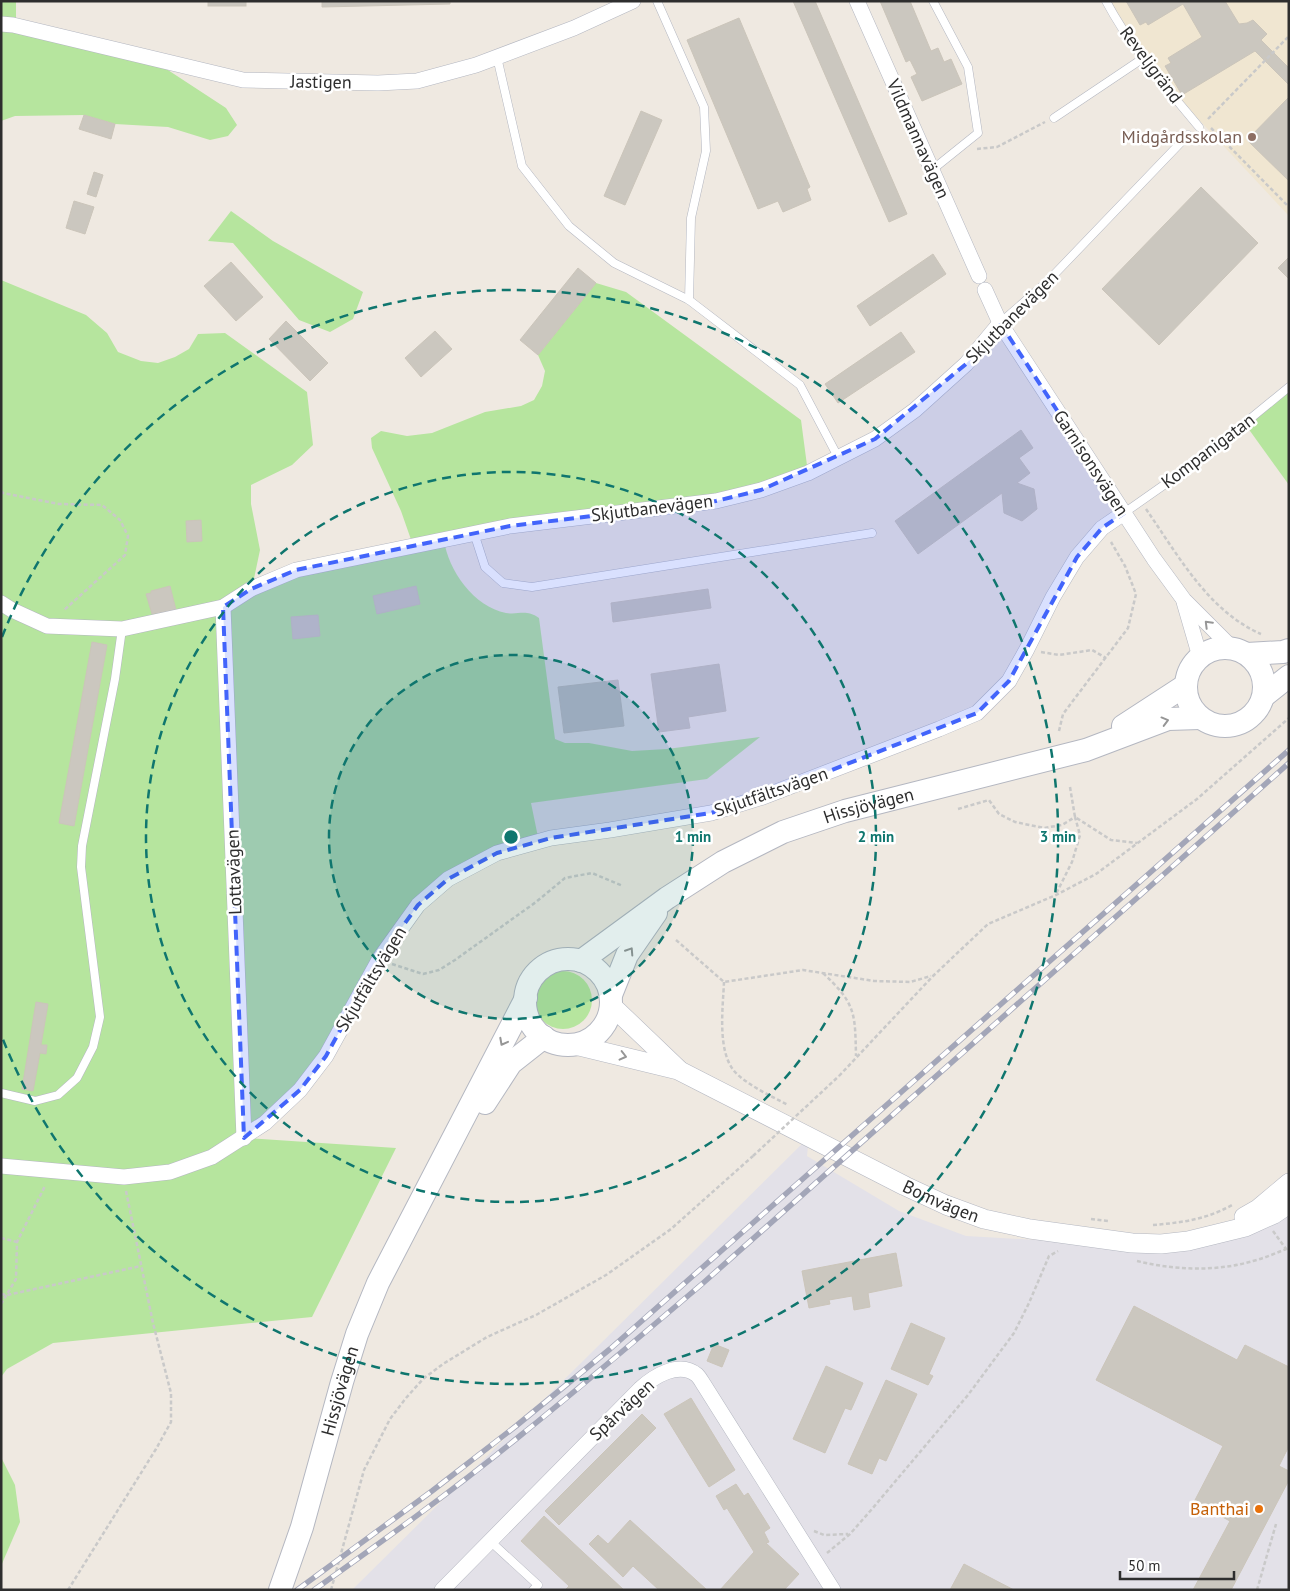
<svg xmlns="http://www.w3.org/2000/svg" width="1290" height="1591" font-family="'PT Sans',sans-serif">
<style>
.industrial{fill:#e3e1e8}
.education{fill:#f0e6d1}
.green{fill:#b6e59e}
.building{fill:#cbc7bf;stroke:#cbc5ba}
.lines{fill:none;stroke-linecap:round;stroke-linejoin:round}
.service-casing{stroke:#b4b7c1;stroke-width:9}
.minor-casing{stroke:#b4b7c1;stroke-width:16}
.tertiary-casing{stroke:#b4b7c1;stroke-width:20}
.secondary-casing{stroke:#b4b7c1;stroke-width:24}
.path{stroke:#c9c9c9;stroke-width:2.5;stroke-dasharray:4 2.5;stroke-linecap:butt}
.service{stroke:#fff;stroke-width:8}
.minor{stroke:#fff;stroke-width:15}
.tertiary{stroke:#fff;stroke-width:19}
.secondary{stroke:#fff;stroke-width:22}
.rail-casing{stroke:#a3a6b8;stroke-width:5.5}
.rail{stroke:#fff;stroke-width:4;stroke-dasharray:11;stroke-linecap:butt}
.path-bridge{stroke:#c9c9c9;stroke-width:2.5;stroke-dasharray:4 2.5;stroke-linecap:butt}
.oneway{stroke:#969696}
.marked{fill:#4264fb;fill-opacity:0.2;stroke:#4264fb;stroke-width:4;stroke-dasharray:10 6;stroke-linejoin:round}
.ring{fill:none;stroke:#0f766e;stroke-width:2.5;stroke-dasharray:9 6}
.education-dot{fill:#8d6e63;stroke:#fff;stroke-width:2}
.food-dot{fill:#e8710a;stroke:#fff;stroke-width:2}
.labels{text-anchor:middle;stroke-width:5;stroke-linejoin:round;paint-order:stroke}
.street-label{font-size:18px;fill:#2e2e2e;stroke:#fff}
.education-label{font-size:18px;fill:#785e54;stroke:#fff;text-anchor:end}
.food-label{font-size:18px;fill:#c56008;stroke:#fff;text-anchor:end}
.centre{fill:#0f766e;stroke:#fff;stroke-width:2.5}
.ring-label{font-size:15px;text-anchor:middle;font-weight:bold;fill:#0f766e;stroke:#fff;stroke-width:5;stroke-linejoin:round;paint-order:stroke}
</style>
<rect width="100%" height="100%" fill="#efe9e1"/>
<polygon class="industrial" points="809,1137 807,1156 899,1211 966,1236 1091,1243 1132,1243 1289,1214 1289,1590 352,1590"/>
<polygon class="education" points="1106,1 1289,1 1289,216 1142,59"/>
<g class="green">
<polygon points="1,1 16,1 16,24 148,57 226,108 237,125 228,136 210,140 168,127 115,124 84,115 15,116 1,121"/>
<polygon points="231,211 273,241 363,292 353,319 330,332 299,320 233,243 208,241"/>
<path d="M1,280L86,315L107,333L118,352L141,361L158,363L175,357L189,349L198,334L225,333L307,392L313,445L292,465L251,485V504L260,550L252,588L296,570L415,551L401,511L372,448L371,438L381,431L407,436L432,433L485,412L521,406L534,400L542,386L545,371L538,355L596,283L626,292L801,420L808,473L761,490L444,540C448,570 474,607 506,613C519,615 526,609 539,618L555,739L565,743H589L632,751L667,749L760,737L707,779L531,803L539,842L497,853L418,905L326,1056L246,1138L396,1148L312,1317L53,1343L7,1369L1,1377Z"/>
<polygon points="1289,387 1289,485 1245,424"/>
<circle cx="563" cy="1000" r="29"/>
<polygon points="1,1457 15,1485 20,1522 1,1566"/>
</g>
<g class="building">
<rect x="208" y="1" width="38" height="5"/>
<polygon points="322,1 450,1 450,4 322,7"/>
<polygon points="793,1 815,1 907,214 889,222"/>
<polygon points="880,1 910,1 931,51 938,48 944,62 951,59 962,84 922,101 911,77 917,74 910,60 906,62"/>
<polygon points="1126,1 1225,1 1239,24 1247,23 1253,20 1267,34 1261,40 1289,68 1289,85 1255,51 1182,95 1165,66 1171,63 1168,58 1202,37 1183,4 1148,25 1146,22 1140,25"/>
<polygon points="739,18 810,187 807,189 811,200 783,212 778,201 758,209 687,40"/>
<polygon points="1289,97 1289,181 1247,140"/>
<polygon points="641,111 662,120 625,205 604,196"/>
<polygon points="84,115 115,124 111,139 79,129"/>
<polygon points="94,172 103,175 96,197 87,194"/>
<polygon points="1201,187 1258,243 1159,345 1102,289"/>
<polygon points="74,201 94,207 85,234 66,228"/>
<polygon points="933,254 946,274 870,326 857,306"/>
<polygon points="1289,257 1289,279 1278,268"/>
<polygon points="231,262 263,297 236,321 204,286"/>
<polygon points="578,268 596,283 538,355 520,340"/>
<polygon points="286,321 328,363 310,381 269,339"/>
<polygon points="435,331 452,349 421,377 405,358"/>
<polygon points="901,332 915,352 838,403 825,384"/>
<polygon points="1021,430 1033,448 1019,458 1030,473 1017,483 1034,489 1037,509 1022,521 1004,513 1002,493 918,554 895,521"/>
<polygon points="201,520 202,541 187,542 186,521"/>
<polygon points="170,586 176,610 157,615 156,613 152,614 146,594 151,593 151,591"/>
<polygon points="416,586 420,604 377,614 373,596"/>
<polygon points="708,589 711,608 613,622 611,603"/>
<polygon points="318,615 320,636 293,639 291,617"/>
<polygon points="92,642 107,645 74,826 59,823"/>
<polygon points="719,664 726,711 688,717 690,728 659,732 651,674"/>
<polygon points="618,680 624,726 564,733 558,687"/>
<polygon points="36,1002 48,1004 41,1045 47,1045 46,1054 40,1053 33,1091 22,1089"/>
<polygon points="896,1253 902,1286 868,1293 870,1307 854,1310 852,1296 829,1300 830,1304 809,1308 802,1271"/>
<polygon points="1134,1306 1237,1360 1245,1345 1289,1367 1289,1446 1279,1466 1289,1471 1289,1480 1231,1590 1193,1590 1230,1521 1194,1502 1223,1446 1096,1380"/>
<polygon points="911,1323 945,1338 929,1374 933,1376 928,1385 891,1369"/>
<polygon points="714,1344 729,1350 722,1367 707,1361"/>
<polygon points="826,1366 863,1383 851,1410 845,1408 825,1453 793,1439"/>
<polygon points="886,1380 917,1394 886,1461 879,1458 872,1474 848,1464"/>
<polygon points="691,1398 735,1470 709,1487 664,1414"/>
<polygon points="642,1414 656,1428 559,1525 545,1511"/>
<polygon points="736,1484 744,1496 748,1493 770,1528 764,1532 769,1542 766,1543 799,1574 784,1590 720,1590 754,1552 727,1508 724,1510 716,1496"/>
<polygon points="544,1516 624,1590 565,1590 569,1586 521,1541"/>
<polygon points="630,1520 707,1590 659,1590 633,1566 623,1577 589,1544 598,1535 608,1544"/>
<polygon points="964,1564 1014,1590 950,1590"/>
</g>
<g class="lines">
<defs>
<g id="service">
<polyline points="657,1 704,107 706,151 691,218 689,300"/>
<path d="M1106,1C1131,48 1165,86 1199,127"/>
<polyline points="497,57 522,166 569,226 614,263 689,300 800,385 838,457"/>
<polyline points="1054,118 1142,59"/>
<polyline points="932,170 978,133 968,67 933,1"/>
<polyline points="1000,323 1046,283 1188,135"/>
<polyline points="1124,513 1201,459 1289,387"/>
<polyline points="474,533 485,567 503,583 532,587 872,533"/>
<polyline points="1,1093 35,1101 58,1095 77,1078 93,1047 100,1017 81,867 82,846 115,679 122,629"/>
<polyline points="490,1541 538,1585 533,1590"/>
</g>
<g id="minor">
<polyline points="857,1 979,276"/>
<polyline points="1,24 13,25 243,80 378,83 417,81 476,65 574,28 633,1"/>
<polyline points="985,290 1000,323 1154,559 1184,600 1232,648"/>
<polyline points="1184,602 1200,657"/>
<polyline points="1,603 12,610 47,626 122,629 223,607 251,589 296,570 510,526 716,501 761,490 808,473 875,439 915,410 966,364 1000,323"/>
<polyline points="223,607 244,1138"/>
<polyline points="1,1166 124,1177 170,1172 212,1157 265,1123 300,1090 326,1056 380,958 418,905 448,879 497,853 551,838 610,830 711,813 763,797 939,729 977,713 1009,681 1027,649 1053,597 1077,557 1102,528 1124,513"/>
<path d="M442,1590L640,1389C653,1377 679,1360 697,1375C700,1378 702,1382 704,1385L833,1590"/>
</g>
<g id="tertiary">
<polyline points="611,1005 678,1069"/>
<path id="s1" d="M575,1045L678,1070L905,1186L946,1205L984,1219L1030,1229L1132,1243L1161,1244L1188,1241L1245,1227L1274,1214L1289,1204"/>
<polyline points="1244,1217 1258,1209 1289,1183"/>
</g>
<g id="secondary">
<circle cx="1225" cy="687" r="39"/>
<polyline points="1247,654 1283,652 1289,650"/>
<polyline points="1264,696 1289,676"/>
<polyline points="1123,726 1186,685"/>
<circle cx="568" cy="1002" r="43"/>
<path id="s2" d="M581,961L667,898L723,862L783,832L845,811L1086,750L1168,719L1200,718"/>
<polyline points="611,995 627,955 656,913"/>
<polyline points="485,1103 511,1063 544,1037"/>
<path id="s3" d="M280,1590L302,1527L342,1382L357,1334L378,1283L526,998"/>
</g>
</defs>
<use href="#service" class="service-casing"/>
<use href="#minor" class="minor-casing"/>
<use href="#tertiary" class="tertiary-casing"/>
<use href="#secondary" class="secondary-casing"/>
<g class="path">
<polyline points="1208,119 1289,36"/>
<polyline points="1211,128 1289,207"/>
<polyline points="977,149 997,147 1045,122"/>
<polyline points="1,491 3,493 59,504 102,505 120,520 128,536 125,555 63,611"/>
<path d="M1146,509C1178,555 1208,611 1261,634"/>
<polyline points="1041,652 1059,655 1092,650 1106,658"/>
<polyline points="1059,731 1063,714 1128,628 1136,594 1125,566 1111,542"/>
<polyline points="1070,787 1075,817 1111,840 1137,843"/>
<polyline points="958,809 989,800 999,814 1015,822 1044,828 1062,825 1075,817 1080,835 1072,862 1056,894"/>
<polyline points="676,940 724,982 803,970 874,981 910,982 931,976"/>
<polyline points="392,964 423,974 439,970 455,960 536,902 565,878 592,873 623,886"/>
<path d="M823,973C856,1004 855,1013 856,1056"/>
<path d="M724,982C723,1008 716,1056 738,1075C753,1088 771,1096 788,1105"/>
<polyline points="839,1076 933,976 988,924 1056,895 1096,874 1197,799 1289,718"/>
<polyline points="1091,1219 1108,1221"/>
<path d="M1153,1225C1180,1223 1208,1219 1232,1205"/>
<polyline points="1273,1231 1286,1249 1289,1247"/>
<polyline points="1,1238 17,1242"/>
<path d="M1137,1261C1174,1270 1216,1272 1253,1261C1265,1258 1276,1253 1286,1249"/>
<polyline points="1,1294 7,1295 141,1266"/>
<polyline points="1,1304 16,1279 17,1242 45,1186"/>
<polyline points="814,1531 824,1535 848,1534"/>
<polyline points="827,1553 850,1534 872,1509 968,1395 1014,1333 1029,1303 1049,1256 1058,1251"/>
<polyline points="68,1590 156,1449 171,1422 171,1393 153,1323 126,1191"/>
<polyline points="331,1590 364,1470 390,1419 406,1398 423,1379 443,1364 487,1337 536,1315 606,1275 671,1229 753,1156"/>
<polyline points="1257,1590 1276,1524"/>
</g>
<use href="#service" class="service"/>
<use href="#minor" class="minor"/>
<use href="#tertiary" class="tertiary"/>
<use href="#secondary" class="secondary"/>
<defs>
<g id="rail">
<polyline points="297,1590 432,1491 516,1426 610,1349 1289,750"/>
<path d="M314,1590C384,1540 454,1490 521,1435C582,1386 642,1335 702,1284L1289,763"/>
</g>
</defs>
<use href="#rail" class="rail-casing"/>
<use href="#rail" class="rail"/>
<polyline class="path-bridge" points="753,1156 839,1076"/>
</g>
<defs><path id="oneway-chevron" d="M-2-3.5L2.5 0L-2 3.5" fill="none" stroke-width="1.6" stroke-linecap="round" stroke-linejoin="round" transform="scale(1.25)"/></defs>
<g class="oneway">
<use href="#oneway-chevron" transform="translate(1208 624) rotate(-135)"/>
<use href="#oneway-chevron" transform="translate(1165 721) rotate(-15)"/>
<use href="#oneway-chevron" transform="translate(630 951) rotate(-57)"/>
<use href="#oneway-chevron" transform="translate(503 1042) rotate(118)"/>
<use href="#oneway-chevron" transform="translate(623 1056) rotate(14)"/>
</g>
<path class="marked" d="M1000,323L1124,513L1102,528L1077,557L1009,681L977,713L763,797L711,813L551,838L497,853L448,879L418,905L380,958L326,1056L300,1090L244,1138L223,607L251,589L296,570L510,526L716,501L761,490L875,439L966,364Z"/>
<circle cx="511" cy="837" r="182" fill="#0f766e" fill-opacity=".12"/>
<g class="ring">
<circle cx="511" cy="837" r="182"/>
<circle cx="511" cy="837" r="365"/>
<path d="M2 637A547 547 0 1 1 2 1037"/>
</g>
<circle class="education-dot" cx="1252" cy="137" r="5"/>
<circle class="food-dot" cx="1259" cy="1509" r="5"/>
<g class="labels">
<g class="street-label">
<text transform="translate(1151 65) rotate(53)" y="6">Reveljgränd</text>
<text transform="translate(321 82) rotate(1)" y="6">Jastigen</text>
<text transform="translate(918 139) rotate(66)" y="6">Vildmannavägen</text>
<text transform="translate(1012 317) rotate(-45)" y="6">Skjutbanevägen</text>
<text transform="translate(1208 451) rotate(-37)" y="6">Kompanigatan</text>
<text transform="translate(1091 463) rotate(57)" y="6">Garnisonsvägen</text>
<text transform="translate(652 508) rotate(-7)" y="6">Skjutbanevägen</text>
<text transform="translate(771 792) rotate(-19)" y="6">Skjutfältsvägen</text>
<text dy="6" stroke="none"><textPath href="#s2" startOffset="330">Hissjövägen</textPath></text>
<text transform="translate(234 872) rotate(-92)" y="6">Lottavägen</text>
<text transform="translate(371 979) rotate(-59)" y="6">Skjutfältsvägen</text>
<text dy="6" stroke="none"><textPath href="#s1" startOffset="400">Bomvägen</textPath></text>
<text dy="6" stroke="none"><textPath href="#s3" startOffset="208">Hissjövägen</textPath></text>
<text transform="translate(622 1410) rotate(-43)" y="6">Spårvägen</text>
</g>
<g class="education-label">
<text x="1242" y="143">Midgårdsskolan</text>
</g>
<g class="food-label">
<text x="1249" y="1515">Banthai</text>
</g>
</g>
<circle cx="511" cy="837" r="8" class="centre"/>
<g class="ring-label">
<text x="693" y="842">1 min</text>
<text x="876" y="842">2 min</text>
<text x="1058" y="842">3 min</text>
</g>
<rect width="1290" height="1591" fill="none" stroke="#2e2e2e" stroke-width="5"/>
<path d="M1120 1571v8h114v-8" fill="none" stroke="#2e2e2e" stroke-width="2.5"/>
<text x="1128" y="1571" font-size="15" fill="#2e2e2e" stroke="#ffffff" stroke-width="4" paint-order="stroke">50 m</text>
</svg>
